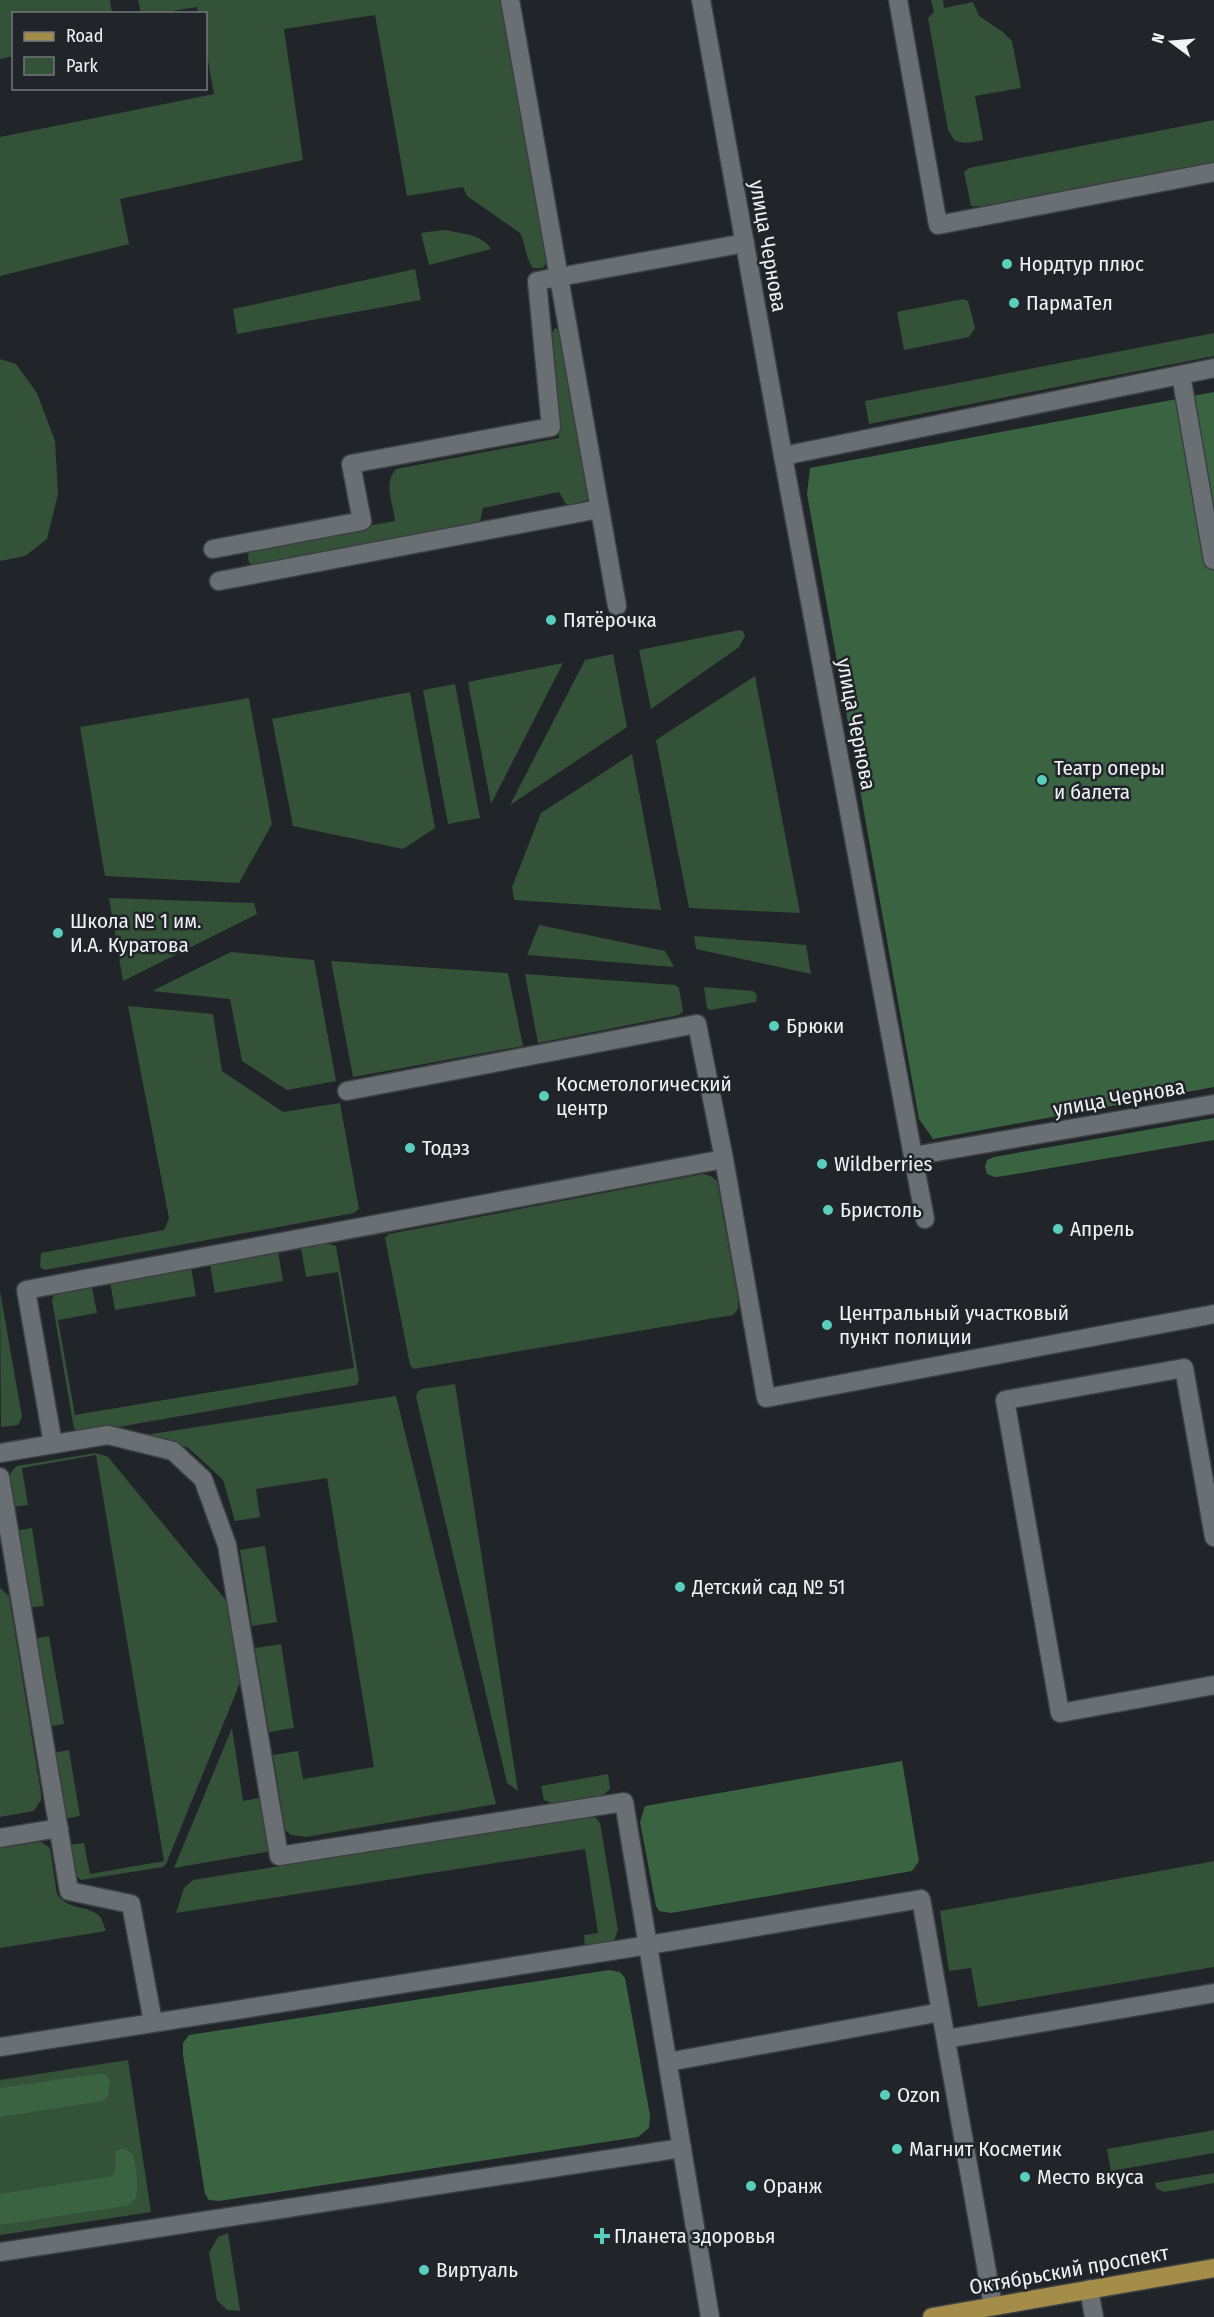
<svg xmlns="http://www.w3.org/2000/svg" width="1214" height="2317" font-family="'Fira Sans Condensed',sans-serif">
<style>
.green{fill:#335238}
.forest{fill:#3a6441}
.lines{fill:none;stroke-linecap:round;stroke-linejoin:round}
.service-casing{stroke:#3d4043;stroke-width:21}
.minor-casing{stroke:#3d4043;stroke-width:21}
.tertiary-casing{stroke:#3d4043;stroke-width:21}
.primary-casing{stroke:#3d4043;stroke-width:21}
.service{stroke:#6a6f74;stroke-width:18}
.minor{stroke:#6a6f74;stroke-width:18}
.tertiary{stroke:#6a6f74;stroke-width:18}
.primary{stroke:#a48c49;stroke-width:18}
.poi-dot{fill:#5acebd;stroke:#212529;stroke-width:2}
.labels{text-anchor:middle;stroke-width:5;stroke-linejoin:round;paint-order:stroke}
.street-label{font-size:21px;fill:#f0f3f5;stroke:#212529}
.poi-label{font-size:21px;fill:#f0f3f5;stroke:#212529;text-anchor:start}
</style>
<rect width="100%" height="100%" fill="#212529"/>
<g class="green">
<polygon points="0,0 110,0 112,13 14,14 13,56 0,59"/>
<path d="M138,0H501L548,260L543,268H533C525,258 526,244 520,233L467,196L463,187L407,196L375,15L284,29L303,160L120,199L129,244L0,276V137L214,94L206,49V14L198,13L197,7L161,13H141Z"/>
<path d="M931,0H943L944,8L973,2L979,16L1003,32L1012,41L1021,88L975,96L983,140C972,142 964,145 954,140L948,130L928,18L934,12Z"/>
<polygon points="1214,120 1214,162 982,206 971,206 964,172 969,168"/>
<path d="M444,230C460,233 482,234 491,249L429,265L421,233Z"/>
<polygon points="415,269 421,300 237,334 233,309"/>
<polygon points="963,299 968,301 975,328 969,337 904,350 897,312"/>
<path d="M555,328L561,330L590,494L587,500L571,505L566,504L559,492L483,508L480,521L475,525L253,566C247,561 247,557 250,550L257,546L395,521C393,502 383,484 396,469L559,438L550,337Z"/>
<polygon points="1214,333 1214,356 869,424 865,401"/>
<polygon points="0,359 16,364 37,393 55,441 58,494 47,539 25,556 0,561"/>
<polygon points="740,630 743,631 745,636 739,647 651,709 639,650"/>
<polygon points="613,654 627,727 510,805 585,660"/>
<polygon points="563,663 491,804 468,682"/>
<polygon points="755,676 800,913 689,908 656,740"/>
<polygon points="455,684 480,818 448,824 423,690"/>
<polygon points="410,692 435,828 403,849 293,826 272,719"/>
<polygon points="249,698 272,824 239,883 105,876 80,727"/>
<polygon points="632,754 661,910 514,900 512,887 541,813"/>
<polygon points="109,898 254,903 257,914 123,981"/>
<polygon points="539,925 665,951 674,967 527,955"/>
<polygon points="694,936 806,945 811,974 696,949"/>
<polygon points="231,952 314,960 336,1081 287,1090 242,1061 230,999 152,991"/>
<polygon points="331,961 508,973 523,1046 353,1077"/>
<polygon points="525,974 675,985 679,988 683,1011 679,1015 538,1043"/>
<polygon points="704,987 753,991 757,995 756,1002 710,1010 707,1008"/>
<polygon points="128,1006 213,1014 222,1071 283,1112 340,1103 359,1209 354,1213 44,1270 40,1267 41,1253 164,1230 169,1218"/>
<polygon points="703,1174 711,1176 717,1181 738,1299 738,1309 733,1315 413,1369 410,1365 385,1238 389,1234"/>
<polygon points="324,1243 336,1246 359,1380 357,1385 84,1433 74,1429 52,1300 55,1293 92,1287 97,1313 58,1320 75,1415 354,1368 338,1272 306,1277 301,1247"/>
<polygon points="278,1252 283,1281 215,1293 210,1264"/>
<polygon points="191,1267 196,1296 115,1310 110,1282"/>
<polygon points="0,1291 22,1417 18,1425 1,1427"/>
<polygon points="455,1384 518,1791 507,1783 416,1397 418,1391 422,1389"/>
<polygon points="396,1396 496,1804 306,1837 291,1835 285,1830 273,1755 298,1751 303,1779 374,1767 327,1478 256,1489 260,1517 235,1521 223,1480 203,1461 187,1447 139,1436"/>
<path d="M96,1453L108,1457L229,1604L242,1678L166,1864L163,1867L81,1880L74,1874L69,1845L84,1843L90,1874L164,1861L96,1455L22,1468L28,1505L12,1507C10,1493 3,1476 17,1466Z"/>
<polygon points="32,1528 44,1606 27,1608 14,1531"/>
<polygon points="265,1546 277,1622 252,1626 240,1550"/>
<polygon points="0,1588 9,1596 41,1793 41,1800 34,1811 0,1817"/>
<polygon points="49,1636 64,1724 47,1727 32,1639"/>
<polygon points="281,1644 294,1728 269,1732 255,1648"/>
<polygon points="232,1728 243,1801 264,1797 272,1851 174,1868"/>
<polygon points="69,1750 80,1816 63,1819 52,1753"/>
<polygon points="608,1774 610,1789 603,1795 560,1803 552,1803 544,1800 541,1786"/>
<polygon points="590,1816 596,1818 600,1823 618,1930 614,1941 585,1947 584,1935 598,1933 585,1849 176,1913 184,1888 193,1880"/>
<path d="M41,1842L50,1848L57,1894C68,1910 84,1905 97,1914C102,1917 104,1926 106,1931L0,1948V1848Z"/>
<polygon points="1214,1861 1214,1967 978,2007 971,1968 949,1971 940,1911"/>
<polygon points="128,2060 151,2212 0,2235 0,2080"/>
<polygon points="1214,2130 1214,2153 1111,2171 1107,2149"/>
<polygon points="1214,2173 1214,2183 1164,2192 1156,2188 1155,2183"/>
<polygon points="228,2233 240,2310 240,2311 227,2310 217,2300 209,2253 218,2237"/>
</g>
<g class="forest">
<polygon points="1214,392 1214,1087 933,1139 919,1119 807,494 810,468"/>
<polygon points="1214,1118 1214,1140 1004,1176 995,1177 987,1174 985,1167 987,1160 994,1157"/>
<polygon points="902,1761 919,1861 912,1871 671,1913 659,1911 656,1906 640,1822 645,1806"/>
<polygon points="609,1970 620,1972 625,1978 650,2115 649,2128 638,2137 219,2201 209,2200 205,2194 183,2055 183,2043 189,2035"/>
<polygon points="97,2074 104,2074 110,2080 108,2096 103,2101 0,2117 0,2088"/>
<path d="M119,2149C124,2149 129,2149 132,2154C136,2160 139,2189 136,2197C134,2201 130,2204 126,2206L0,2225V2194L113,2176L116,2168L115,2152Z"/>
</g>
<g class="lines">
<defs>
<g id="service">
<polyline points="510,0 617,606"/>
<polyline points="898,0 938,225 1214,172"/>
<polyline points="1181,375 1213,560"/>
<polyline points="213,549 362,521 351,464 551,427 537,281 745,243"/>
<polyline points="219,581 599,509"/>
<polyline points="347,1091 697,1024 724,1159"/>
<polyline points="913,1156 925,1219"/>
<polyline points="53,1444 26,1290 724,1159 766,1398 1214,1314"/>
<polyline points="0,1453 108,1435 173,1451 203,1479 227,1545 279,1856 624,1802 710,2317"/>
<polyline points="0,1477 69,1891 131,1904 153,2022"/>
<polyline points="1214,1537 1184,1368 1005,1400 1060,1713 1214,1685"/>
<polyline points="0,1838 59,1828"/>
<polyline points="946,2039 1214,1993"/>
<polyline points="0,2047 649,1945 921,1899 993,2306"/>
<polyline points="668,2062 941,2012"/>
<polyline points="0,2252 682,2148"/>
<polyline points="1089,2289 1094,2317"/>
</g>
<g id="minor">
<polyline points="783,456 1214,368"/>
<polyline points="913,1156 1214,1104"/>
</g>
<polyline id="tertiary" points="701,0 783,456 913,1156"/>
<polyline id="primary" points="932,2317 1214,2268"/>
</defs>
<use href="#service" class="service-casing"/>
<use href="#minor" class="minor-casing"/>
<use href="#tertiary" class="tertiary-casing"/>
<use href="#primary" class="primary-casing"/>
<use href="#service" class="service"/>
<use href="#minor" class="minor"/>
<use href="#tertiary" class="tertiary"/>
<use href="#primary" class="primary"/>
</g>
<g class="poi-dot">
<circle cx="1007" cy="264" r="6"/>
<circle cx="1014" cy="303" r="6"/>
<circle cx="551" cy="620" r="6"/>
<circle cx="1042" cy="780" r="6"/>
<circle cx="58" cy="933" r="6"/>
<circle cx="774" cy="1026" r="6"/>
<circle cx="544" cy="1096" r="6"/>
<circle cx="410" cy="1148" r="6"/>
<circle cx="822" cy="1164" r="6"/>
<circle cx="828" cy="1210" r="6"/>
<circle cx="1058" cy="1229" r="6"/>
<circle cx="827" cy="1325" r="6"/>
<circle cx="680" cy="1587" r="6"/>
<circle cx="885" cy="2095" r="6"/>
<circle cx="897" cy="2149" r="6"/>
<circle cx="1025" cy="2177" r="6"/>
<circle cx="751" cy="2186" r="6"/>
<path d="M599 2227h6v6h6v6h-6v6h-6v-6h-6v-6h6z"/>
<circle cx="424" cy="2270" r="6"/>
</g>
<g class="labels">
<g class="street-label">
<text transform="translate(768 246) rotate(80)" y="7">улица Чернова</text>
<text transform="translate(856 724) rotate(79)" y="7">улица Чернова</text>
<text transform="translate(1119 1098) rotate(-10)" y="7">улица Чернова</text>
<text transform="translate(1069 2270) rotate(-10)" y="7">Октябрьский проспект</text>
</g>
<g class="poi-label">
<text x="1019" y="271">Нордтур плюс</text>
<text x="1026" y="310">ПармаТел</text>
<text x="563" y="627">Пятёрочка</text>
<text x="1054" y="775">Театр оперы<tspan x="1054" dy="24">и балета</tspan></text>
<text x="70" y="928">Школа № 1 им.<tspan x="70" dy="24">И.А. Куратова</tspan></text>
<text x="786" y="1033">Брюки</text>
<text x="556" y="1091">Косметологический<tspan x="556" dy="24">центр</tspan></text>
<text x="422" y="1155">Тодэз</text>
<text x="834" y="1171">Wildberries</text>
<text x="840" y="1217">Бристоль</text>
<text x="1070" y="1236">Апрель</text>
<text x="839" y="1320">Центральный участковый<tspan x="839" dy="24">пункт полиции</tspan></text>
<text x="692" y="1594">Детский сад № 51</text>
<text x="897" y="2102">Ozon</text>
<text x="909" y="2156">Магнит Косметик</text>
<text x="1037" y="2184">Место вкуса</text>
<text x="763" y="2193">Оранж</text>
<text x="614" y="2243">Планета здоровья</text>
<text x="436" y="2277">Виртуаль</text>
</g>
</g>
<rect x="12" y="12" width="195" height="78" fill="#212529" stroke="#74777b" stroke-width="1.5"/>
<rect x="24" y="32" width="30" height="9" fill="#a48c49" stroke="#74777b" stroke-width="1.5"/>
<text x="66" y="42" font-size="18" fill="#f0f3f5">Road</text>
<rect x="24" y="57" width="30" height="18" fill="#335238" stroke="#74777b" stroke-width="1.5"/>
<text x="66" y="72" font-size="18" fill="#f0f3f5">Park</text>
<g transform="translate(1172 42) rotate(286)" stroke="#212529" stroke-width="4.5" paint-order="stroke">
<path d="M0-4.5L10 22L0 15L-10 22Z" fill="#f0f3f5"/>
<text y="-9" font-size="16" font-weight="bold" text-anchor="middle" fill="#f0f3f5">N</text>
</g>
</svg>
